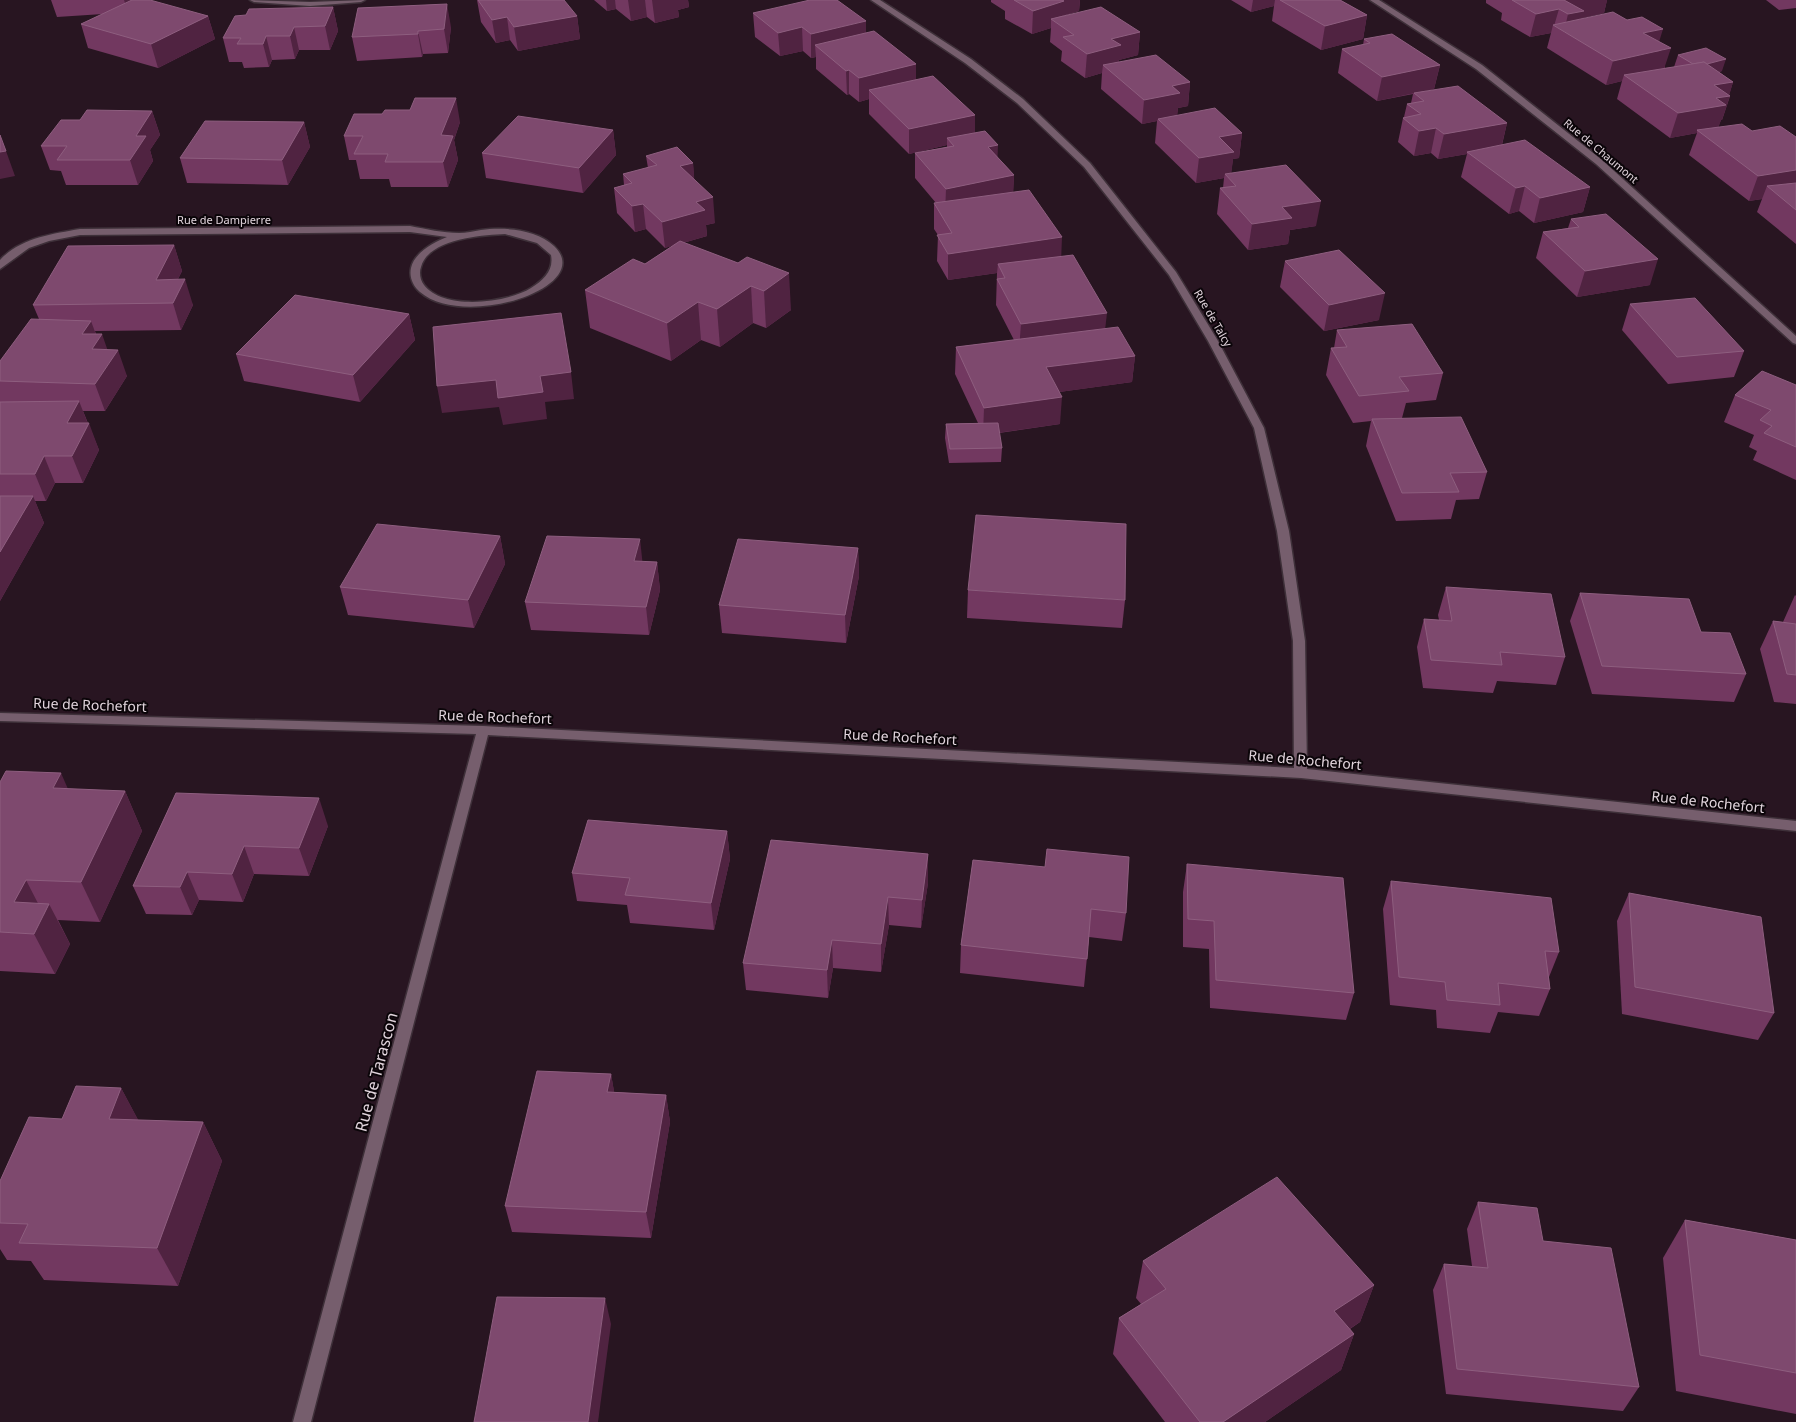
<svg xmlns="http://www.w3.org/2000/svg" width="1796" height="1422" font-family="'Noto Sans',sans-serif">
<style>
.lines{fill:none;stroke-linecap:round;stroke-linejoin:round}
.minor-casing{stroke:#3e3039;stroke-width:3}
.minor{fill:#765e6d;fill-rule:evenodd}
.wall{fill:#723860}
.shaded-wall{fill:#502341}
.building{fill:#7e496e;stroke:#8e5e7f}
.labels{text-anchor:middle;stroke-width:4;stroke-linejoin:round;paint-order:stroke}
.far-street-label{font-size:11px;fill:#e1d4dc;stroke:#0b0509}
.street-label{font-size:14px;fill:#e1d4dc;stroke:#0b0509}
.near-street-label{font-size:16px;fill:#e1d4dc;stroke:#0b0509}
</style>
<rect width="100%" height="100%" fill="#281521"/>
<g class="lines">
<defs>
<g id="minor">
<polygon points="250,0 310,2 365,0 361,2 310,6 254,2"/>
<polygon points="871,0 880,0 971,59 1023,99 1090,163 1176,272 1218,341 1264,428 1289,531 1305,641 1307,769 1796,821 1796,831 1301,778 488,735 311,1422 293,1422 476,734 0,721 0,713 483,726 1294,768 1293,641 1277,531 1254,428 1208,341 1169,275 1084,167 1017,103 965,63"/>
<polygon points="1370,0 1379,0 1482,65 1602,160 1796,336 1796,344 1793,343 1596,164 1476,69"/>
<path d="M410,226C426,229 443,233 459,233C466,233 474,231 481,230C504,227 536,229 554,246C597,287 464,330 420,292C413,286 409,277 411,268C414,253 434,242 447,237L410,232L80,235L49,241L29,248L0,269V260C20,238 52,234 80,229ZM505,234L537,243L551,255C554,270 544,280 531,288C507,303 444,311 424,285C420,280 419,272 421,267C428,239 482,235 505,234Z"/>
</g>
</defs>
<use href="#minor" class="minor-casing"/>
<use href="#minor" class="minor"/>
</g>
<g class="wall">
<polygon points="51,0 131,0 208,16 215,39 158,68 88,48 81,24 103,14 57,17"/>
<polygon points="477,0 577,16 580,39 518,51 510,40 496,43 481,22"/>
<polygon points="594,0 688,0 689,7 678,10 679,17 655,23 647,17 631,21 616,9 607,11"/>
<polygon points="991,0 1080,0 1079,11 1063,16 1140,32 1138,55 1119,60 1119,62 1190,82 1188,106 1178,108 1177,115 1242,133 1239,158 1233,159 1231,173 1316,226 1290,230 1288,244 1248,250 1217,214 1220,188 1223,188 1224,178 1196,183 1155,143 1157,121 1142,124 1101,89 1102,73 1085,78 1061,61 1062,51 1050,42 1051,28 1032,34 1005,19 1005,11 991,2"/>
<polygon points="1231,0 1340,0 1367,15 1363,39 1321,50 1272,21 1274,6 1251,12"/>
<polygon points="1486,0 1607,0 1604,13 1582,18 1582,19 1659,41 1665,68 1674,67 1678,55 1722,71 1719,72 1733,82 1729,95 1730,96 1722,120 1721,120 1718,127 1752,131 1796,137 1796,244 1757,212 1762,199 1749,201 1689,155 1697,133 1670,138 1617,99 1622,81 1606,85 1547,48 1551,33 1530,37 1501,20 1502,13 1486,3"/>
<polygon points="1766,0 1796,0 1796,8 1779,10"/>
<polygon points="333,7 338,31 330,50 299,50 295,59 272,60 269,67 244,68 242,62 229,62 223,38 246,15"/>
<polygon points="753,13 866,33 916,64 916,80 975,115 975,133 1014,175 1013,192 1061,257 1105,329 1135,356 1132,382 1059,392 1060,424 999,433 1002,448 1001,462 949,463 945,438 946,424 978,423 955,374 956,347 1014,340 996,305 997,273 948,280 937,261 938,235 934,229 934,203 936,203 915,178 915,153 947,147 947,145 909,154 869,114 869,99 859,102 849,94 847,95 816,69 816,57 811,58 803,51 780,56 755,37"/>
<polygon points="451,27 448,53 423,54 422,57 357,61 352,37"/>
<polygon points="1364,39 1440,65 1434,89 1424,91 1507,123 1502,145 1590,187 1583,212 1534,223 1519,211 1509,214 1461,177 1467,154 1438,159 1431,153 1414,156 1398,142 1403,118 1404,117 1407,104 1411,103 1413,94 1377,101 1338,73 1342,49 1363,45"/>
<polygon points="152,111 160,135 150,150 153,161 138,185 66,185 61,171 50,170 41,146 80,120"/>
<polygon points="304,122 310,147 288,185 187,183 180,158"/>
<polygon points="460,122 454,140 458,160 448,187 391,187 389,179 360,179 356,160 349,160 344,136"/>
<polygon points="613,130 616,155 583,193 486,178 482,153"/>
<polygon points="646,156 693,163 694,180 715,223 706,225 707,236 683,243 738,263 791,310 766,328 753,323 720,347 701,340 671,361 590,328 585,290 645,264 674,245 665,248 646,229 635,232 617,213 614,188 624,185 623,174 648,168"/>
<polygon points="1571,219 1650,285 1577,297 1536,258 1543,232 1568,228"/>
<polygon points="174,245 182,271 178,279 193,305 181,330 95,331 96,334 127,376 105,411 83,411 99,450 83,483 55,483 46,501 35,501 44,523 0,601 0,361 39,319 33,305"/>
<polygon points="1285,261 1379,320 1324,331 1280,287"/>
<polygon points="1630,304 1744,351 1734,377 1668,384 1622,330"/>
<polygon points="409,314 415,340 360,402 244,381 236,354"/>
<polygon points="1337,330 1443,373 1436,400 1406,403 1402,418 1487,472 1479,499 1456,500 1451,519 1396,521 1366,446 1371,421 1353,423 1326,375 1331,348 1334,348"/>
<polygon points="1796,385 1796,480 1753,460 1757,451 1749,447 1754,435 1724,422 1735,395"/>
<polygon points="500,536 505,564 474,628 348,615 340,587"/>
<polygon points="858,548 859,576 846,643 722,633 719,605"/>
<polygon points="657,562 660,590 649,635 531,630 525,602"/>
<polygon points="1446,587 1565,657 1556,685 1497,681 1493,693 1423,688 1417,647 1424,619 1439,620 1438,615"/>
<polygon points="968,590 1125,600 1122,628 967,618"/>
<polygon points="1580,593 1701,632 1746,674 1734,702 1592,694 1570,621"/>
<polygon points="1795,595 1796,596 1796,704 1774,702 1760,649 1773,621 1783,622"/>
<polygon points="0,782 68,789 125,791 142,831 100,922 58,920 70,944 55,974 0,971"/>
<polygon points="176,793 328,826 309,876 254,874 243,902 199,900 192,915 146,914 133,886"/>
<polygon points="727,831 730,859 714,930 630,923 627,905 577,901 572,873"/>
<polygon points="928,854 928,883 921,928 889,925 881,972 833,968 828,998 746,990 743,963"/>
<polygon points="973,860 1126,913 1122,941 1089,937 1084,987 960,973 961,945"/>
<polygon points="1187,864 1354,993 1346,1020 1210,1008 1209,949 1183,947 1183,892"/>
<polygon points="1391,881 1559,952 1549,977 1550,989 1539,1016 1498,1012 1490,1033 1437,1028 1436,1010 1390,1005 1383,909"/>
<polygon points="1629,893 1774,1013 1758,1040 1622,1014 1617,921"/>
<polygon points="611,1074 614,1092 666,1095 670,1122 651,1238 512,1232 505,1206"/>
<polygon points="121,1088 138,1120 203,1122 222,1161 178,1286 44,1280 31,1261 7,1260 0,1249 0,1181"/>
<polygon points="1478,1202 1639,1387 1623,1411 1446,1394 1433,1290 1444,1264 1472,1266 1467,1229"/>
<polygon points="1685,1220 1796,1240 1796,1414 1676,1391 1663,1258"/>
<polygon points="1143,1261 1374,1285 1360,1322 1350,1329 1354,1334 1341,1370 1265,1422 1165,1422 1113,1354 1119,1318 1141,1304 1136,1298"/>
</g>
<g class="shaded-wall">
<polygon points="124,0 131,0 128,12"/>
<polygon points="606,0 615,0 616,9 607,11"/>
<polygon points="628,0 645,0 647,17 631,21"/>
<polygon points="652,0 688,0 689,7 678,10 679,17 655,23"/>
<polygon points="1055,0 1080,0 1079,11 1051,19 1051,28 1032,34 1033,11"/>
<polygon points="1253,0 1275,0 1274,6 1251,12"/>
<polygon points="1564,0 1607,0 1604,13 1582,18 1578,35 1564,32 1568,14"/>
<polygon points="447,4 451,27 448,53 444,29"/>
<polygon points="333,7 338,31 330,50 325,26"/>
<polygon points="1559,9 1554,26 1553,25 1551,33 1530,37 1536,14"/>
<polygon points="1367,15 1363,39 1321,50 1325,26"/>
<polygon points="208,16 215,39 158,68 151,44"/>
<polygon points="577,16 580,39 518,51 514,27"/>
<polygon points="507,17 510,40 496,43 492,20"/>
<polygon points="866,21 866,44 815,45 816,57 811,58 811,34"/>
<polygon points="294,27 299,50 295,59 290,36"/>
<polygon points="802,27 803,51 780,56 778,33"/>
<polygon points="1663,29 1656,52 1671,48 1663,72 1624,75 1622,81 1606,85 1613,61 1643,33"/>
<polygon points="418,31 423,54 422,57 418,34"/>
<polygon points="1140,32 1138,55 1119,60 1119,69 1103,65 1102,73 1085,78 1087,54 1111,39"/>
<polygon points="266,36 272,60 269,67 263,44"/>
<polygon points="1726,59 1722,71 1693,78 1697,66"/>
<polygon points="916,64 916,88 869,90 869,99 859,102 859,78"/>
<polygon points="1440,65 1434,89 1377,101 1382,77"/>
<polygon points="849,70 849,94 847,95 846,71"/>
<polygon points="1190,82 1188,106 1178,108 1177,117 1158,119 1157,121 1142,124 1144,100 1172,86"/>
<polygon points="1733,82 1729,96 1730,96 1722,120 1721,120 1718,129 1697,130 1697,133 1670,138 1678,113 1714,85"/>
<polygon points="456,98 460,122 454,140 458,160 448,187 443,162 441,135"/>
<polygon points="152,111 160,135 150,150 153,161 138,185 130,160 136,136"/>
<polygon points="975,115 975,139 947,138 947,145 909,154 909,129"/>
<polygon points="304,122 310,147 288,185 282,160"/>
<polygon points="1507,123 1501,148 1467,152 1467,154 1438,159 1444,134"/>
<polygon points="1436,128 1431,153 1414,156 1419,131"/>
<polygon points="613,130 616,155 583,193 579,168"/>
<polygon points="1242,133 1239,158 1233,159 1231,176 1225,174 1224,178 1196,183 1199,158 1219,137"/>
<polygon points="998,145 997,170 988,147"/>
<polygon points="6,151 15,176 0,179 0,152"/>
<polygon points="693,163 695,188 680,166"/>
<polygon points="1796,170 1796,194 1767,186 1762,199 1749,201 1758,176"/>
<polygon points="1014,175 1013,200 945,214 946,189"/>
<polygon points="1525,186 1519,211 1509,214 1516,188"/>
<polygon points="1590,187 1583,212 1534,223 1540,198"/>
<polygon points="713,197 715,223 706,225 707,236 665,248 662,222 696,202"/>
<polygon points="1321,201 1316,226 1290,230 1288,244 1248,250 1252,224 1282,207"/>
<polygon points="643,204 646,229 635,232 632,206"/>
<polygon points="1062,237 1061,263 998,264 997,273 948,280 948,254"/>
<polygon points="174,245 182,271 166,303 156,280"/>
<polygon points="1658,259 1650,285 1577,297 1585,271"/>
<polygon points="789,273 791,310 766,328 764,291"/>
<polygon points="185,279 193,305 181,330 173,303"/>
<polygon points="751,286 753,323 720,347 717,309"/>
<polygon points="1385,293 1379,320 1324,331 1329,305"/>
<polygon points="698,302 701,340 671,361 667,323"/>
<polygon points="1107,313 1104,339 1019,350 1021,324"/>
<polygon points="409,314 415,340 360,402 353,375"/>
<polygon points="91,321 98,340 102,334 111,360 118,350 127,376 105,411 95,384 82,334"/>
<polygon points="1135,356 1132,382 1045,394 1046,367"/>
<polygon points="571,372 574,399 545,402 547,419 503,425 499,407 442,413 437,386"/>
<polygon points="1062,397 1060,424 983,435 984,408"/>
<polygon points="79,401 88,424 89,423 99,450 83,483 72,456 67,423"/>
<polygon points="44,456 55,483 46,501 35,474"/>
<polygon points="33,496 44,523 0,601 0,552"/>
<polygon points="500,536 505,564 474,628 468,600"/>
<polygon points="640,539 643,567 634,561"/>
<polygon points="858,548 859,576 846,643 845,615"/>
<polygon points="657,562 660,590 649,635 646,607"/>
<polygon points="61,773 79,814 53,788"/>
<polygon points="125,791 142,831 100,922 81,882"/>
<polygon points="319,798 328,826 309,876 299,848"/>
<polygon points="727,831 730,859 714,930 711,903"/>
<polygon points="244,846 254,874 243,902 232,874"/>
<polygon points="928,854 928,883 921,928 922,900"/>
<polygon points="187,872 199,900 192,915 180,887"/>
<polygon points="26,880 44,915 49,904 70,944 55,974 34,934 14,902"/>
<polygon points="888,897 889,925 881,972 881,944"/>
<polygon points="832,940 833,968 828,998 827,970"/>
<polygon points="611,1074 616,1102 607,1092"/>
<polygon points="121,1088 142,1127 109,1119"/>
<polygon points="666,1095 670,1122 651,1238 646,1212"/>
<polygon points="203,1122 222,1161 178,1286 157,1248"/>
<polygon points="1374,1285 1360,1322 1322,1347 1334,1311"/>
<polygon points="605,1298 611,1324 598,1422 588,1422"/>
<polygon points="1354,1334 1341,1370 1265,1422 1223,1422"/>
</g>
<g class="building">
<polygon points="132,0 150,0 208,16 151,44 81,24"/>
<polygon points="478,0 564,0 577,16 514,27 507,17 492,20"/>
<polygon points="810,0 837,0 866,21 811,34 802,27 778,33 753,13"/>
<polygon points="1014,0 1062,0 1064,1 1033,11"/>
<polygon points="1280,0 1340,0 1367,15 1325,26"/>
<polygon points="1512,0 1564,0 1584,11 1568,14 1559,9 1536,14"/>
<polygon points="447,4 444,29 418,31 418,34 352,37 358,8"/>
<polygon points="333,7 325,26 294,27 290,36 266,36 263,44 237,44 241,38 223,38 235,16 246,15 249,9"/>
<polygon points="1101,7 1140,32 1111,39 1121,45 1087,54 1063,37 1074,35 1051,19"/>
<polygon points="1613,12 1627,20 1642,17 1663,29 1643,33 1671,48 1613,61 1553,25"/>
<polygon points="874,31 916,64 859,78 849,70 846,71 815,45"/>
<polygon points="1392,34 1440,65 1382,77 1342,49 1370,43 1364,39"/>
<polygon points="1706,48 1726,59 1707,64 1704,62 1693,64 1678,55"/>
<polygon points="1156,55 1190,82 1172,86 1180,93 1144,100 1103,65"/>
<polygon points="1704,62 1733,82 1714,85 1730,96 1716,98 1726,105 1678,113 1624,75"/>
<polygon points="933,76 975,115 909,129 869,90"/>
<polygon points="1458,86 1507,123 1444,134 1436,128 1419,131 1403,118 1421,114 1407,104 1424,101 1414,93"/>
<polygon points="415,98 456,98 441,135 453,136 443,162 385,162 388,154 354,154 363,136 344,136 354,114 382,114 385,110 410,110"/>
<polygon points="1215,108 1242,133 1219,137 1234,152 1199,158 1158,119"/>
<polygon points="87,110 152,111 136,136 146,136 130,160 57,160 67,146 41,146 61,120 80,120"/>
<polygon points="518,116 613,130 579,168 482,153"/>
<polygon points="205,121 304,122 282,160 180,158"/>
<polygon points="1742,124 1752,131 1780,126 1796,137 1796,170 1758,176 1697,130"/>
<polygon points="985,131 998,145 988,147 1014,175 946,189 915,153 954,146 947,138"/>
<polygon points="0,135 6,151 0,152"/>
<polygon points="1525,140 1590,187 1540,198 1525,186 1516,188 1467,152"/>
<polygon points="677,147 693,163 680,166 713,197 696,202 705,210 662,222 643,204 632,206 614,188 632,183 623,174 657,165 646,156"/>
<polygon points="1286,165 1321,201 1282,207 1292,218 1252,224 1220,188 1236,186 1225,174"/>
<polygon points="1796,183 1796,210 1767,186"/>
<polygon points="1029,190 1062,237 948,254 937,235 952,233 934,203"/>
<polygon points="1606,214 1658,259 1585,271 1543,232 1579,227 1571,219"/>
<polygon points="680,241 738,263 747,257 789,273 764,291 751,286 717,309 698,302 667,323 585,290 633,259 645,264"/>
<polygon points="174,245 156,280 185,279 173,303 33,305 68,246"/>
<polygon points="1339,250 1385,293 1329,305 1285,261"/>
<polygon points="1073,255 1107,313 1021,324 997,279 1005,278 998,264"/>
<polygon points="295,295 409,314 353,375 236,354"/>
<polygon points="1695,298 1744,351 1677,357 1630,304"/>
<polygon points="561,313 571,372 540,376 543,392 498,398 496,380 437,386 433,327"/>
<polygon points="31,319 91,321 82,334 102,334 92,349 118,350 95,384 0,381 0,361"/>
<polygon points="1412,324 1443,373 1399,377 1409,391 1359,396 1331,348 1347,347 1337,330"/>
<polygon points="1118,327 1135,356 1046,367 1062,397 984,408 956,347"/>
<polygon points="1762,371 1796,385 1796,447 1764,433 1772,426 1760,420 1771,410 1735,395"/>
<polygon points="79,401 67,423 89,423 72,456 44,456 35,474 0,474 0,402"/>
<polygon points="1461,417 1487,472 1450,473 1459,492 1402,493 1372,419"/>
<polygon points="998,423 1002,448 950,449 946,424"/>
<polygon points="0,496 33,496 0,552"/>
<polygon points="976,515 1126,524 1125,600 968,590"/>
<polygon points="377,524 500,536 468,600 340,587"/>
<polygon points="547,536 640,539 634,561 657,562 646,607 525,602"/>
<polygon points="738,539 858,548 845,615 719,605"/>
<polygon points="1446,587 1551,594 1565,657 1500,652 1502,665 1431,660 1424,619 1452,621"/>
<polygon points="1580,593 1689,599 1701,632 1730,633 1746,674 1602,666"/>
<polygon points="1773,621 1796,624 1796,675 1787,674"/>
<polygon points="6,771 61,773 53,788 125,791 81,882 26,880 14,902 49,904 34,934 0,932 0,782"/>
<polygon points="176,793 319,798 299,848 244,846 232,874 187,872 180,887 133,886"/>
<polygon points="588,820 727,831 711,903 625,895 630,878 572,873"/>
<polygon points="771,840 928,854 922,900 888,897 881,944 832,940 827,970 743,963"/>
<polygon points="1047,849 1129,857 1126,913 1091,909 1087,959 961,945 973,860 1045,867"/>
<polygon points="1187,864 1343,878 1354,993 1216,980 1214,921 1188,919"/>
<polygon points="1391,881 1551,898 1559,952 1545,951 1550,989 1498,983 1500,1005 1447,1000 1445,982 1399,977"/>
<polygon points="1629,893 1761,917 1774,1013 1635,987"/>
<polygon points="537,1071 611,1074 607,1092 666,1095 646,1212 505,1206"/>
<polygon points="76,1086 121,1088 109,1119 203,1122 157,1248 19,1243 28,1224 0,1223 0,1181 29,1117 62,1119"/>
<polygon points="1277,1177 1374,1285 1334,1311 1354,1334 1223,1422 1200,1422 1119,1318 1166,1289 1143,1261"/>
<polygon points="1478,1202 1537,1208 1543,1241 1611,1248 1639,1387 1457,1369 1444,1264 1488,1268"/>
<polygon points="1685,1220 1796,1240 1796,1373 1700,1355"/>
<polygon points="497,1297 605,1298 588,1422 474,1422"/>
</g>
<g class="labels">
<g class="far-street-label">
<text transform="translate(1601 151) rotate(40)" y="4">Rue de Chaumont</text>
<text x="224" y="224">Rue de Dampierre</text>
<text transform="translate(1213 318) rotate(60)" y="4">Rue de Talcy</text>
</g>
<g class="street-label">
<text transform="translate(90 705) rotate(2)" y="5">Rue de Rochefort</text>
<text transform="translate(495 717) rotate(2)" y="5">Rue de Rochefort</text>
<text transform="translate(900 737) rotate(3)" y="5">Rue de Rochefort</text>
<text transform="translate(1305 760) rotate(5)" y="5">Rue de Rochefort</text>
<text transform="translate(1708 802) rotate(6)" y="5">Rue de Rochefort</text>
</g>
<g class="near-street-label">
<text transform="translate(376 1072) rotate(-75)" y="6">Rue de Tarascon</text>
</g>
</g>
</svg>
